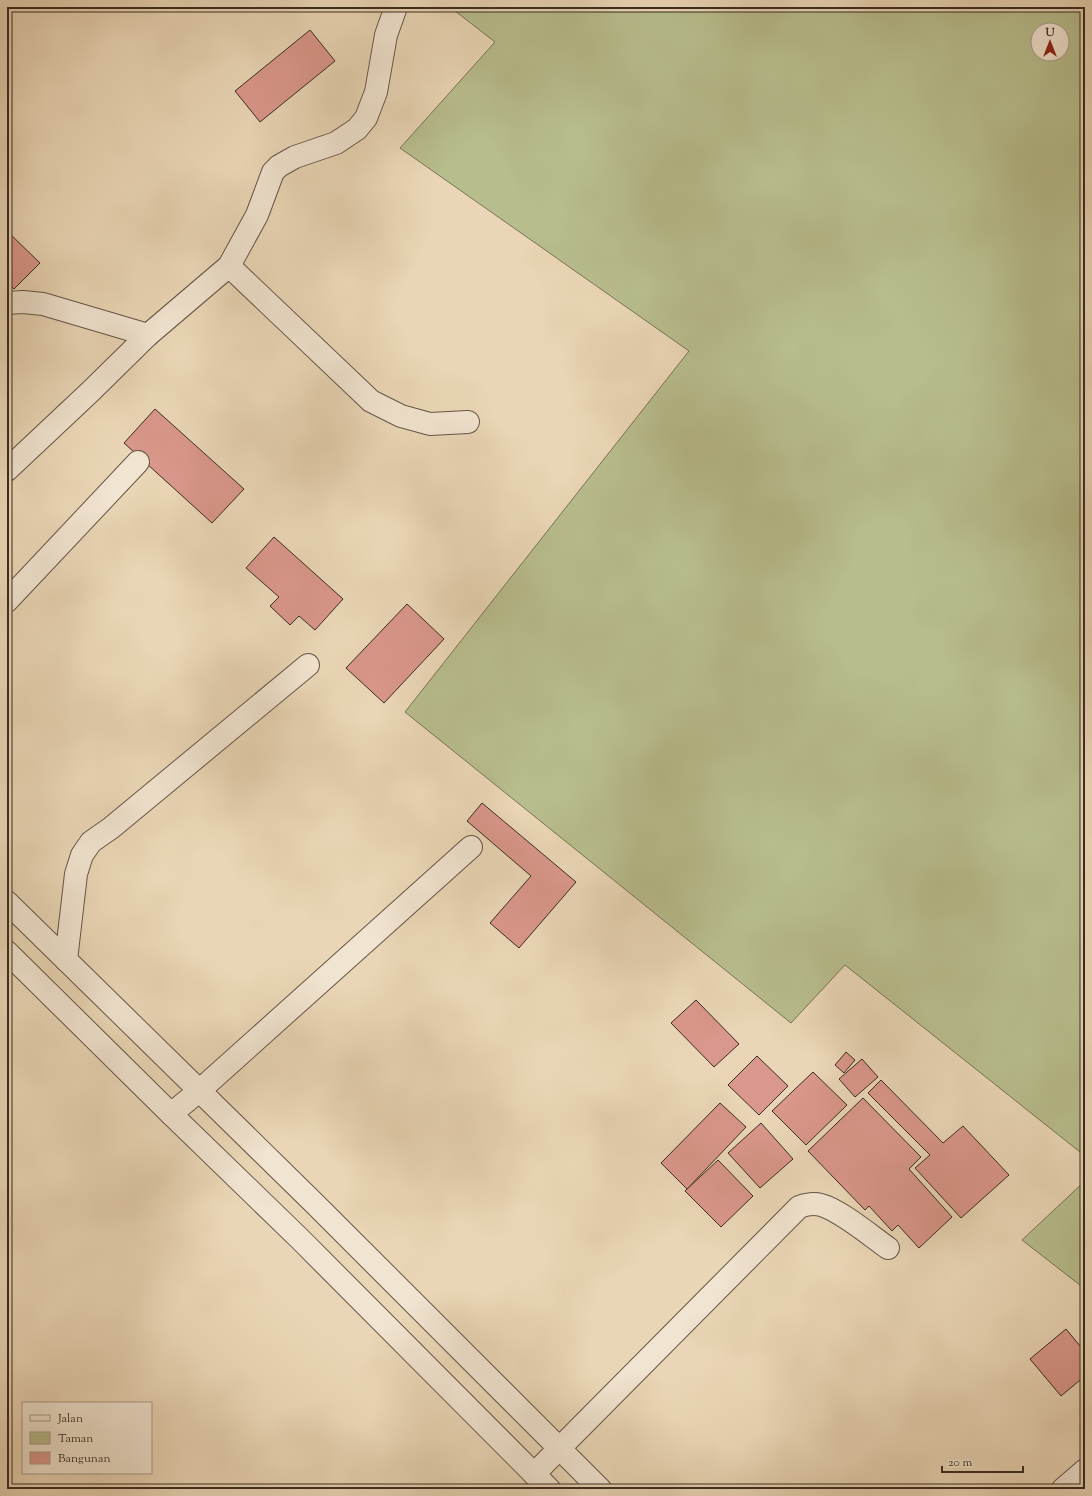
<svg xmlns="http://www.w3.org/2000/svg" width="1092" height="1496" font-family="'Sorts Mill Goudy',serif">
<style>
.green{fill:#b8bd8d;stroke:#787457;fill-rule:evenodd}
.building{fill:#da978b;stroke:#392c21}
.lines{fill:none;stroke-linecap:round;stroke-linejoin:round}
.minor-casing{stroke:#655646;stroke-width:24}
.minor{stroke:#f1e4d0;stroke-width:22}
</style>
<rect width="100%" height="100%" fill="#ead6b6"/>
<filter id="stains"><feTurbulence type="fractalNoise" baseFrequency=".005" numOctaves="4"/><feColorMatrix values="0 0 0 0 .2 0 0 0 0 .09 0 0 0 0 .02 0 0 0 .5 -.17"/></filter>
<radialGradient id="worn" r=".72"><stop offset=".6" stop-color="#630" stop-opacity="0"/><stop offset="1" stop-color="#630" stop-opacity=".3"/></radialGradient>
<g class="green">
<path d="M450,7H1085V1156L845,965L791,1023L405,712L689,351L400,148L495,42ZM1038,30H1062V54H1038Z"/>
<polygon points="1085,1181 1085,1289 1022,1240"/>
</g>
<g class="building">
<polygon points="310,30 335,61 260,122 235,91"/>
<polygon points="7,231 40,263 14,289 7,282"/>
<polygon points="155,409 244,489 212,523 124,443"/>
<polygon points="274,537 343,599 315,630 299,616 290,625 270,606 279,597 246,568"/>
<polygon points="407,604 444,639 384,703 346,668"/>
<polygon points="482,803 576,882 519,948 490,923 531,876 467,821"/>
<polygon points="696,1000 739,1044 714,1067 671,1023"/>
<polygon points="846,1052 855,1060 844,1073 835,1065"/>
<polygon points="757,1056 788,1086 759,1115 728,1085"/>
<polygon points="862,1059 878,1077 855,1097 839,1079"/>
<polygon points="813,1072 847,1105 806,1145 772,1111"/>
<polygon points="881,1080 943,1143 963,1126 1009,1175 961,1218 915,1168 930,1155 868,1093"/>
<polygon points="863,1098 921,1157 909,1169 952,1217 919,1248 898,1225 892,1231 869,1206 865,1210 808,1151"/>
<polygon points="720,1103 746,1127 687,1189 661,1163"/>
<polygon points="761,1123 793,1159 760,1188 728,1153"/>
<polygon points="718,1160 753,1196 721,1227 685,1191"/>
<polygon points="1066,1329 1085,1352 1085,1376 1061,1396 1030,1359"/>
</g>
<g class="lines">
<defs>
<g id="minor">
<polyline points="229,266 371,401 401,416 430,424 468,422"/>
<polyline points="7,303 23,302 43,304 148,335"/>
<polyline points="7,470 91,391 148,335 229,266 257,215 273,172 279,166 295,157 336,143 357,129 366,118 376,92 386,35 396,7"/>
<polyline points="7,601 138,462"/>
<polyline points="7,902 316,1205 600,1489"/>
<polyline points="7,952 171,1114 300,1239 549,1489"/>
<polyline points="66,960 76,874 82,855 91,842 111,828 308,665"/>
<polyline points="171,1114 199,1091 471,847"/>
<path d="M534,1474L799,1207C807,1204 814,1203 821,1205C840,1210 871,1236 888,1248"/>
<polyline points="1063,1489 1085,1470"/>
</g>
</defs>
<use href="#minor" class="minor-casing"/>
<use href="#minor" class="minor"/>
</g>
<rect width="1092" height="1496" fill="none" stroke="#ead6b6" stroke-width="24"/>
<rect x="8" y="8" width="1076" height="1480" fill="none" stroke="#392c21" stroke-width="2"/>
<rect x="12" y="12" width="1068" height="1472" fill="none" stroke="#392c21"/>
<rect x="22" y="1402" width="130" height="72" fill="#f1e4d0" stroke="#a79a8a"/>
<rect x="30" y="1415" width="20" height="6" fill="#f1e4d0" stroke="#a79a8a"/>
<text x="58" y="1422" font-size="12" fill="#392c21">Jalan</text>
<rect x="30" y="1432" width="20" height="12" fill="#b8bd8d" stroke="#a79a8a"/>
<text x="58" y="1442" font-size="12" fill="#392c21">Taman</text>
<rect x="30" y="1452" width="20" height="12" fill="#da978b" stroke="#a79a8a"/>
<text x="58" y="1462" font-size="12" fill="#392c21">Bangunan</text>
<g transform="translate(1050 42)"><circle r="19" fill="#f1e4d0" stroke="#a79a8a"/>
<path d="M0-3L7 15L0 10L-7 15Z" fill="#8f2418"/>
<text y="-6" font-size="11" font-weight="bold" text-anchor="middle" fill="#392c21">U</text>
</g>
<path d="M942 1466v6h81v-6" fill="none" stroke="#392c21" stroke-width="2"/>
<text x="948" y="1466" font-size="12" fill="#392c21" stroke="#f1e4d0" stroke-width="3" paint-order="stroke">20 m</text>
<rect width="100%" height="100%" filter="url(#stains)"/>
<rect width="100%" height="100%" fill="url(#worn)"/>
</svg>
